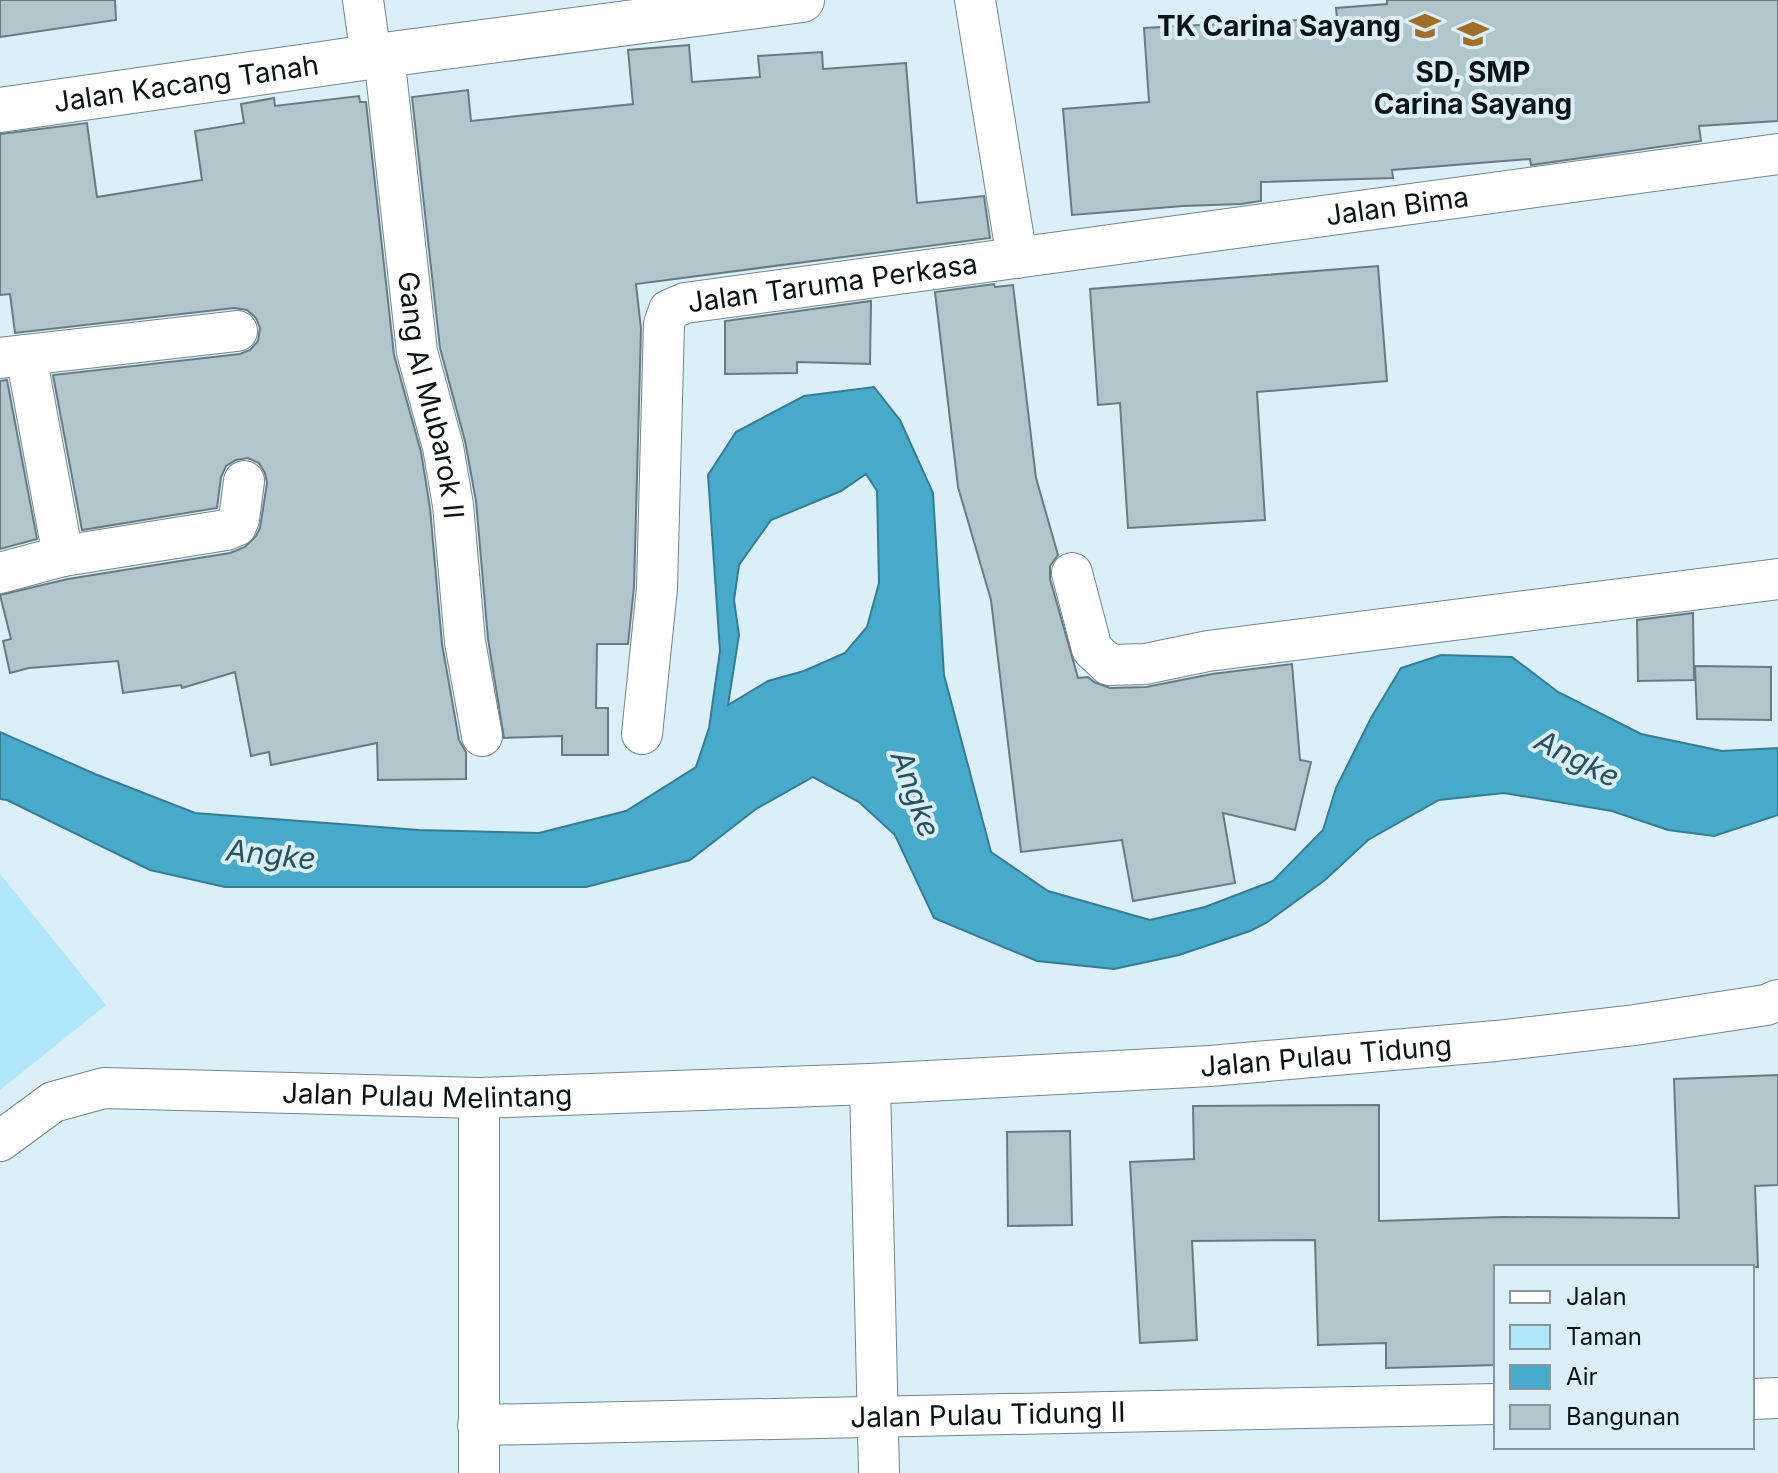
<svg xmlns="http://www.w3.org/2000/svg" width="1778" height="1473" font-family="Inter,sans-serif">
<style>
.green{fill:#b1e7fb}
.water{fill:#47aaca;stroke:#357d94;stroke-width:2;fill-rule:evenodd}
.building{fill:#b1c5cd;stroke:#697b82;stroke-width:2}
.lines{fill:none;stroke-linecap:round;stroke-linejoin:round}
.street-casing{stroke:#73868d;stroke-width:42}
.secondary-casing{stroke:#73868d;stroke-width:46}
.street{stroke:#fff;stroke-width:40}
.secondary{stroke:#fff;stroke-width:44}
.labels{text-anchor:middle;stroke-width:8;stroke-linejoin:round;paint-order:stroke}
.poi-label{font-size:28px;font-weight:bold;fill:#0c1315;stroke:#daeff7;text-anchor:end}
.street-label{font-size:28px;fill:#0c1315;stroke:#daeff7}
.water-label{font-size:30px;font-style:italic;fill:#27515f;stroke:#daeff7}
</style>
<rect width="100%" height="100%" fill="#daeff7"/>
<polygon class="green" points="0,874 106,1005 0,1090"/>
<path class="water" d="M874,387L900,420L933,493L944,675L991,852L1048,891L1150,920L1205,907L1273,881L1323,830L1336,788L1371,718L1401,668L1441,655L1512,657L1558,692L1641,734L1722,751L1778,748V815L1714,836L1668,830L1612,811L1504,793L1439,800L1368,840L1325,880L1266,923L1250,931L1179,955L1114,969L1037,961L934,918L895,835L859,802L813,777L756,809L690,860L586,887H225L150,870L7,800L0,799V732L95,774L195,813L419,830L539,833L626,811L696,767L709,728L720,651L708,475L736,432L804,396ZM866,474L877,491L879,583L867,627L845,653L804,671L768,681L728,705L739,635L734,600L739,565L771,520L841,491Z"/>
<g class="building">
<polygon points="0,0 115,0 116,20 0,37"/>
<polygon points="1387,0 1778,0 1778,121 1699,126 1701,141 1531,165 1530,159 1392,170 1393,178 1261,182 1261,201 1241,204 1183,206 1072,215 1063,109 1149,102 1144,28 1337,18 1336,8 1387,4"/>
<polygon points="689,45 692,82 760,77 758,56 822,52 823,69 906,63 917,203 984,196 990,238 636,284 641,329 634,587 628,644 597,644 596,708 608,708 608,755 562,755 562,736 504,738 488,639 476,501 465,441 440,348 412,97 468,90 471,121 633,104 628,50"/>
<polygon points="359,96 360,102 366,102 394,355 421,452 430,508 442,644 459,740 466,752 466,779 378,780 377,743 271,765 269,752 251,756 235,672 182,688 181,685 123,693 118,661 29,668 10,673 3,641 11,639 0,595 68,579 230,553 245,547 256,536 260,528 267,483 265,473 259,463 248,458 236,460 226,466 221,477 217,508 82,530 53,375 240,354 250,350 258,341 260,328 256,318 247,310 234,308 15,333 10,294 0,295 0,134 87,123 97,197 202,180 195,131 244,123 241,104 274,98 275,106"/>
<polygon points="1378,266 1387,381 1257,392 1265,520 1128,528 1120,403 1098,405 1090,289"/>
<polygon points="994,284 995,287 1013,285 1036,478 1058,555 1050,566 1050,579 1078,678 1088,677 1094,682 1110,688 1146,687 1212,674 1292,664 1300,760 1311,762 1295,830 1223,813 1235,883 1133,901 1122,840 1021,852 991,600 958,487 935,292"/>
<polygon points="871,301 870,364 797,362 797,373 725,374 725,321"/>
<polygon points="7,380 37,539 0,549 0,381"/>
<polygon points="1693,613 1694,680 1638,681 1637,620"/>
<polygon points="1695,666 1771,667 1771,720 1697,719"/>
<polygon points="1778,1075 1778,1185 1755,1186 1758,1267 1496,1267 1496,1365 1386,1368 1386,1343 1318,1345 1315,1240 1192,1241 1197,1340 1140,1343 1130,1162 1194,1159 1193,1106 1379,1105 1379,1221 1503,1217 1679,1218 1674,1079"/>
<polygon points="1070,1131 1072,1225 1008,1226 1007,1132"/>
</g>
<g class="lines">
<defs>
<g id="street">
<polyline points="363,0 371,57"/>
<polyline points="975,0 1017,258"/>
<path id="s1" d="M384,55L417,352L443,447L453,505L465,642L482,736"/>
<polyline points="26,355 63,556"/>
<polyline points="0,358 237,331"/>
<polyline points="0,573 63,556 226,530 236,526 239,519 244,481"/>
<polyline points="1072,573 1092,649 1109,665 1145,664 1208,651 1778,579"/>
<path id="s2" d="M642,734L657,588L664,324L669,310L685,303L1778,154"/>
<polyline points="870,1084 879,1473"/>
<polyline points="479,1098 479,1473"/>
<path id="s3" d="M0,1141L53,1102L104,1088L479,1098L870,1084L1210,1066L1496,1041L1635,1025L1766,1005L1778,1000"/>
<polyline points="1752,1399 1778,1398"/>
<path id="s4" d="M478,1425L1496,1404"/>
</g>
<g id="secondary">
<path id="s5" d="M0,110L384,55L802,0"/>
</g>
</defs>
<use href="#street" class="street-casing"/>
<use href="#secondary" class="secondary-casing"/>
<use href="#street" class="street"/>
<use href="#secondary" class="secondary"/>
</g>
<defs>
<symbol id="school-bare" viewBox="-9 -9 18 18"><path d="M0-5L7-2L0 1L-7-2ZM-4 1L0 2.5L4 1V4Q0 6-4 4Z" fill="#a06e24" stroke="#daeff7" stroke-width="2.5" paint-order="stroke"/></symbol>
</defs>
<g fill-rule="evenodd">
<use href="#school-bare" x="1403" y="4" width="44" height="44"/>
<use href="#school-bare" x="1451" y="12" width="44" height="44"/>
</g>
<g class="labels">
<g class="poi-label">
<text x="1401" y="36">TK Carina Sayang</text>
<text x="1473" y="82" text-anchor="middle">SD, SMP<tspan x="1473" dy="32">Carina Sayang</tspan></text>
</g>
<g class="street-label">
<text dy="10" stroke="none"><textPath href="#s5" startOffset="188">Jalan Kacang Tanah</textPath></text>
<text dy="10" stroke="none"><textPath href="#s2" startOffset="1162">Jalan Bima</textPath></text>
<text dy="10" stroke="none"><textPath href="#s2" startOffset="592">Jalan Taruma Perkasa</textPath></text>
<text dy="10" stroke="none"><textPath href="#s1" startOffset="344">Gang Al Mubarok II</textPath></text>
<text dy="10" stroke="none"><textPath href="#s3" startOffset="1342">Jalan Pulau Tidung</textPath></text>
<text dy="10" stroke="none"><textPath href="#s3" startOffset="442">Jalan Pulau Melintang</textPath></text>
<text dy="10" stroke="none"><textPath href="#s4" startOffset="510">Jalan Pulau Tidung II</textPath></text>
</g>
<g class="water-label">
<text transform="translate(1577 759) rotate(27)" y="10">Angke</text>
<text transform="translate(915 794) rotate(70)" y="10">Angke</text>
<text transform="translate(271 855) rotate(6)" y="10">Angke</text>
</g>
</g>
<rect x="1494" y="1265" width="260" height="184" fill="#daeff7" stroke="#88979d" stroke-width="2"/>
<rect x="1510" y="1291" width="40" height="12" fill="#ffffff" stroke="#88979d" stroke-width="2"/>
<text x="1566" y="1305" font-size="24" fill="#0c1315">Jalan</text>
<rect x="1510" y="1325" width="40" height="24" fill="#b1e7fb" stroke="#88979d" stroke-width="2"/>
<text x="1566" y="1345" font-size="24" fill="#0c1315">Taman</text>
<rect x="1510" y="1365" width="40" height="24" fill="#47aaca" stroke="#88979d" stroke-width="2"/>
<text x="1566" y="1385" font-size="24" fill="#0c1315">Air</text>
<rect x="1510" y="1405" width="40" height="24" fill="#b1c5cd" stroke="#88979d" stroke-width="2"/>
<text x="1566" y="1425" font-size="24" fill="#0c1315">Bangunan</text>
</svg>
